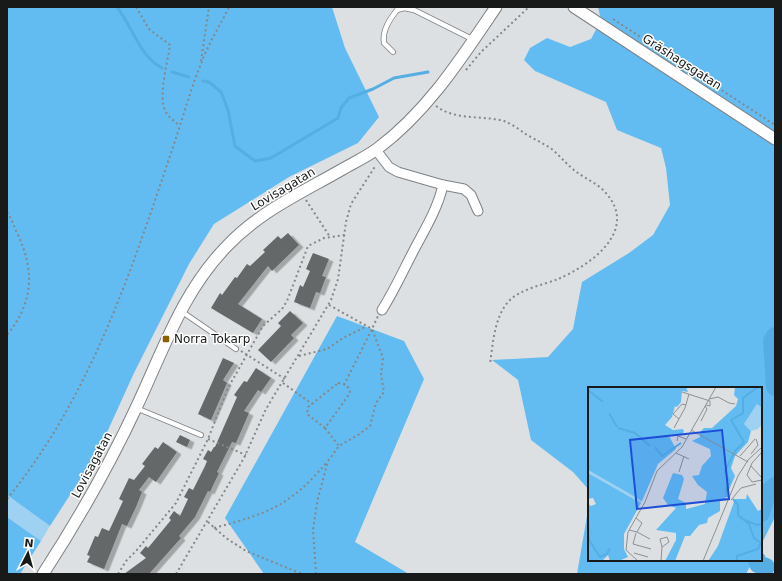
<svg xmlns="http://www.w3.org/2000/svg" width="782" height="581" font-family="'DejaVu Sans',sans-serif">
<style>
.green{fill:#9ed1f2}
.forest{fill:#63bcf1}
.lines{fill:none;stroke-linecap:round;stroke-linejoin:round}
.stream{stroke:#55aee3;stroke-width:3}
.river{stroke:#55aee3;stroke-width:18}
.building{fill:#656769;filter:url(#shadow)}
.service-casing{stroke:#7e8183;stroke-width:6}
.minor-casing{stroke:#7e8183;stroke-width:11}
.tertiary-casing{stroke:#7e8183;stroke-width:13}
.path{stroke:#848788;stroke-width:2;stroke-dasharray:2 3;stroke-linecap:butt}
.service{stroke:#fff;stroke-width:4.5}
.minor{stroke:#fff;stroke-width:9}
.tertiary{stroke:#fff;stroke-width:11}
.poi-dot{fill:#8a6000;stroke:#fff;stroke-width:1.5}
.labels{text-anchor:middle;stroke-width:3;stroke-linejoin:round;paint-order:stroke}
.street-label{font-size:12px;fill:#181a1a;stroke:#fff}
.poi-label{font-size:12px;fill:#181a1a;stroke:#fff;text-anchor:start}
.inset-river{fill:none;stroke:#55aee3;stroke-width:2}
.inset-road{fill:none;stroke:#8e9192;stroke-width:1}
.view{fill:#1d4ed8;fill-opacity:0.15;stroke:#1d4ed8;stroke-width:2}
.inset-edge{fill:none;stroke:#181a1a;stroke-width:2}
</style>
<defs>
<filter id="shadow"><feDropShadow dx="4.5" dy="2.5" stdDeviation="0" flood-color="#0004"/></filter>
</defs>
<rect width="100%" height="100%" fill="#dde0e2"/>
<polygon class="green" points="7,495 50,526 41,541 7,517"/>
<g class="forest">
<polygon points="7,7 332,7 345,48 379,117 358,143 289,177 214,224 189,264 134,373 99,450 50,526 7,495"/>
<polygon points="598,7 775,7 775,517 761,545 761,388 589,388 589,490 573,472 531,440 518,380 492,360 548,357 573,329 582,282 629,253 653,235 670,205 666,168 661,148 617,130 606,102 535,71 524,60 530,48 547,38 570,47 591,39 601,20"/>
<polygon points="337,316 404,341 424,379 355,542 409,574 264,574 225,518"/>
<polygon points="589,514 589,560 753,560 746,574 577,574 587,516"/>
<polygon points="7,517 41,541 20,574 7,574"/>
</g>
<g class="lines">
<g class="stream">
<path d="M117,7C132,26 140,57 162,68"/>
<polyline points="172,72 189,77"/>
<polyline points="203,81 209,82 221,92 228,110 235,146 255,161 271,158 338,118 341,108 349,98 373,89 394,78 428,72"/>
</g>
<g class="river">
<polyline points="775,336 772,341 775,387"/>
<polyline points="761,513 767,493 775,486"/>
<polyline points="757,560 758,564 766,567"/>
</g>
</g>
<g class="building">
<polygon points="288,233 299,245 272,271 268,266 238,304 262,319 253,333 211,308 220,293 222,295 235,277 237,278 247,264 250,266 265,252 263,250 278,236 281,239"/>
<polygon points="313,253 329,259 322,276 326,277 320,293 316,292 310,308 294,302 300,285 303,287 310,271 306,269"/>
<polygon points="290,311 303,323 291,335 294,338 271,362 258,350 281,326 278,323"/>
<polygon points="223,358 234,363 223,380 227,383 211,420 198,414"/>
<polygon points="256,368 271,378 261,392 258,390 244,411 249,413 236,443 232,442 217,472 219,473 210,492 208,491 195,517 179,536 181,538 149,574 124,574 146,558 140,553 146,546 148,548 171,520 169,518 174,511 180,516 188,499 184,497 189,488 193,490 205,466 207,461 203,459 208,450 211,452 214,447 215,447 237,397 234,395 244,381 247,382"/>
<polygon points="180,435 190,440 187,447 176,442"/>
<polygon points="163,442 177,452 156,482 149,477 139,490 142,492 136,507 127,526 122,524 104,569 87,562 90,556 87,555 95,536 98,537 102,528 109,531 123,501 119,499 129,478 134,480 145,466 142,464 155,447 158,449"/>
</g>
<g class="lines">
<defs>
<g id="service">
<path d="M393,52L384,43C382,30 390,19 397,10L404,8L414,10L474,40"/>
<polyline points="181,311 236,349"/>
<polyline points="136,408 201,435"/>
</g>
<g id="minor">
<polyline points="376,150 389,167 398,172 443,185 464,189 471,195 478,211"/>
<path d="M382,310C394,291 403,271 414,250C425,229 438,208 443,185"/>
</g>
<g id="tertiary">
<polyline points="574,7 775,139"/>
<path d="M43,574C78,520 109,466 136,408C163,351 182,292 227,246C259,212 301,193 341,170C353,163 366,157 377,149C427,112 461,59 496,7"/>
</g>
</defs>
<use href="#service" class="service-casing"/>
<use href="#minor" class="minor-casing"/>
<use href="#tertiary" class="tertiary-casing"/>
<g class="path">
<path d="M136,7L149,29L170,45C168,61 158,96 165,110C168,117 174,121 180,126"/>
<polyline points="613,19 775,125"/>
<polyline points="201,61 209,7"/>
<polyline points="466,70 481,52 529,7"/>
<path d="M436,106C456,121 482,115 504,121C512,124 520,130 527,135C536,140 545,144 553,150C562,158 569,167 578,173C586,179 598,184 605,192C640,230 591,265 558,279C543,285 520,289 509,301C494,317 493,344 490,364"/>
<polyline points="306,200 330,237"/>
<path d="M7,212C12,219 14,227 18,235C35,272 33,303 7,335"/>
<polyline points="329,305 372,329 344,385"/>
<polyline points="241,351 285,379"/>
<polyline points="299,356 327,349 343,338 367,326"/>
<polyline points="283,383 312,404"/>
<path d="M338,383C344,383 350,387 350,393L325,428L307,414L308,407Z"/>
<polyline points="325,428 339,446"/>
<polyline points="208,439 246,455"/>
<path d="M7,499C91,396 132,269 174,144C183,118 190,90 201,64C208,44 220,26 229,7"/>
<polyline points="208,522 226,538 246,551 302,574"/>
<path d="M214,528C269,513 290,506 327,462"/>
<polyline points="118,574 126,561 136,551 176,503 208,439 228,388 263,326 282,309 287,301 308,246 324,238 345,235"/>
<polyline points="176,574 244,458 266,409 331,300 338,279 346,222 351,204 376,165"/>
<polyline points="316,574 313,529 318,498 328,461 339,446 358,435 370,426 376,403 384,392 381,375 383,358 372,329 378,316"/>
</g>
<use href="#service" class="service"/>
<use href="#minor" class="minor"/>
<use href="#tertiary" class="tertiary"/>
</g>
<rect class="poi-dot" x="162" y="335" width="8" height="8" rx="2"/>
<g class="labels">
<g class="street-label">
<text transform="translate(682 62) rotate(33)" y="4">Gräshagsgatan</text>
<text transform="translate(283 189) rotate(-31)" y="4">Lovisagatan</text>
<text transform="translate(92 465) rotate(-62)" y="4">Lovisagatan</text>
</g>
<g class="poi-label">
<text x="174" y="343">Norra Tokarp</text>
</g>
</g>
<g transform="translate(588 387)">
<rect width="174" height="174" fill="#dde0e2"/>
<path d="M169,17L174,21V37L170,42L163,44L156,37ZM0,83L54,114L53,116L0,86Z" fill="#9ed1f2"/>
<path d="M0,0H98L100,5L94,4L93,15L89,20L87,19L84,30L77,38L85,43L95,42L96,45L93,48L81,49L88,62L70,77L54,114L0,83ZM147,0H174V21L169,17L156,37L163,44L160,55L147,69L143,81L147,89L137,112L132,114V124L120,131L119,136L111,138L102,149H97L87,174H77L88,153V146L68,143L88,121L80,118L75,111L85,86L94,88L96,92L90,112L98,116V122L117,117L119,105L110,98L104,89L111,88L114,79L123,69L122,62L104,54L112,50V45L116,41H124L148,19L150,12L146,8ZM0,86L53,116L36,147V162L40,170L33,173L22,174L20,168L14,174H0V117L3,119L8,117L5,111L0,112ZM159,107L170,124L174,122V171L171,174H120L130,159L147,112H158Z" fill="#63bcf1"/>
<path class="inset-river" d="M0,3L15,15M21,26L29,40M30,41L47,46L62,59M67,60L74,69L93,56M139,110L138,102L142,95L137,84L147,64L156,55L143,33L155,26V11L170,0M145,112L150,118V128L161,137L166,151L173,156L170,162L149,169V174M156,133L169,138L174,137M0,136L1,153L12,170L19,167L22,161"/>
<path class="inset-road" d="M94,5L122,14V19L118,18M121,12L130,10L141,16L147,17M91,32L85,27L94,17L98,18M113,34L119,22L117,19M86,41L97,21L101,7M103,43L160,75M89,54L90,49L98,52M174,65L164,76L159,88L164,95L174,93M88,66L101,72M163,67L170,58L168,52M152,69L167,52M163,79L174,91M91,85L96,69M143,113L153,101L168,97M41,143L49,145L54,136L48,131M49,145L62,152M48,146L45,157L63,162M46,166L60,170M50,174L38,163L40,145L57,115L69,84L94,60L128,0M73,174L74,160L72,152L79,150L81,155L74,160M115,174L150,89L160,73L174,60"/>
<path class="view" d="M134,43L141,112L49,122L42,53Z"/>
<rect width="174" height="174" class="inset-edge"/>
</g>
<rect width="782" height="581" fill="none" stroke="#181a1a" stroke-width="16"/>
<g transform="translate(28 553) rotate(6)" stroke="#ffffff" stroke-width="3" paint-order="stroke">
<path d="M0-3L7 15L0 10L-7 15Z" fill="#181a1a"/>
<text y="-6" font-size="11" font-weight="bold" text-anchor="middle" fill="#181a1a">N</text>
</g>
</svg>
